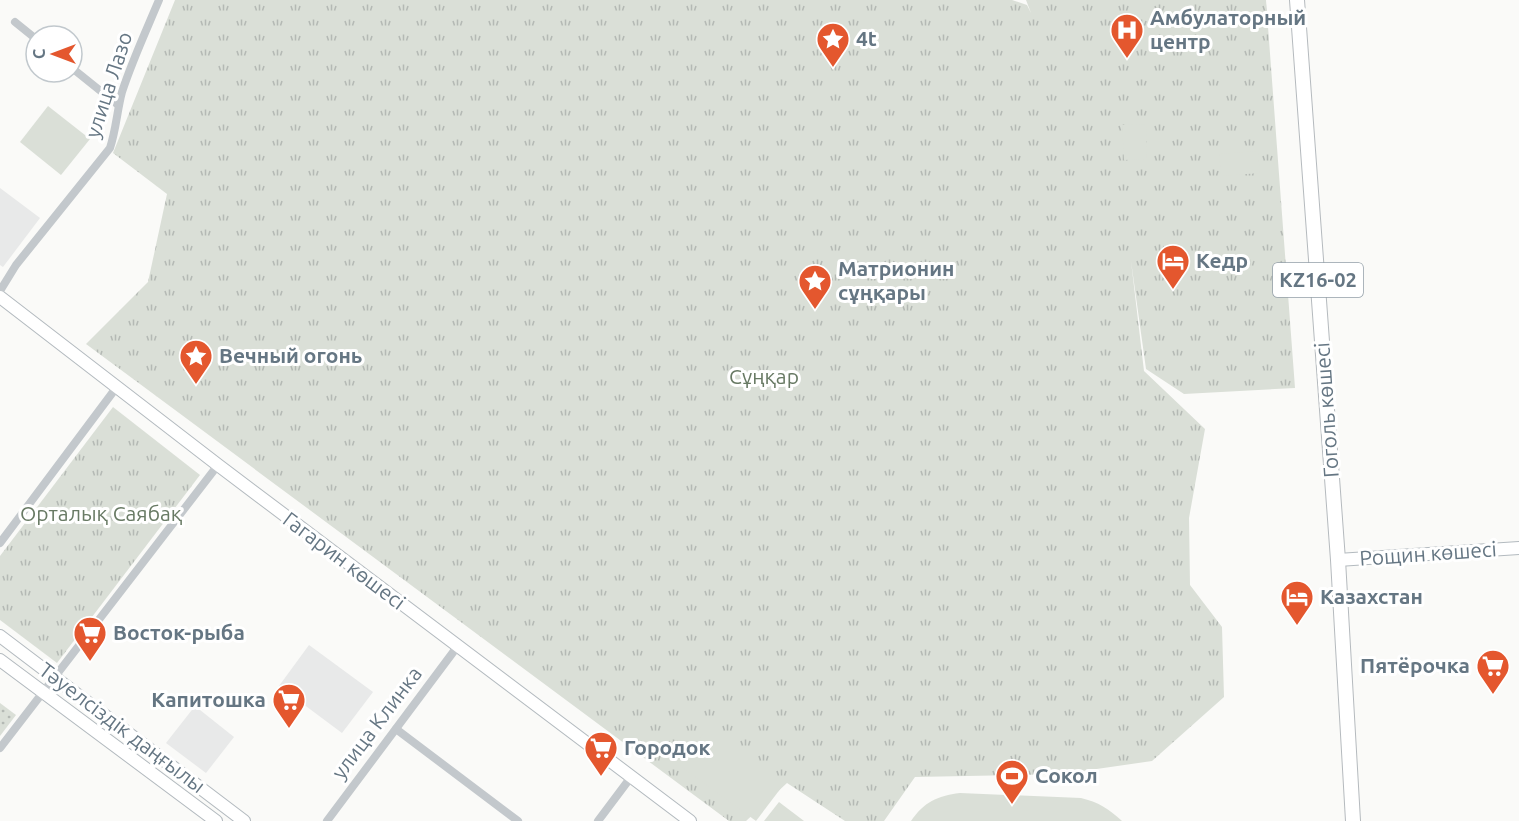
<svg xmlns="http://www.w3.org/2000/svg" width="1519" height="821" font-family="Ubuntu,sans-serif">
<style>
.built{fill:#e8e9e9}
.grass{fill:url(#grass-dots)}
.park{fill:url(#park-tufts)}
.garden{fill:#dadfd7}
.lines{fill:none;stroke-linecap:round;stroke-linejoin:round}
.secondary-casing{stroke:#b3babf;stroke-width:14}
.primary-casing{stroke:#b5babe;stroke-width:16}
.street{stroke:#c3c8cc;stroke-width:8}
.secondary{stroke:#fff;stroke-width:12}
.primary{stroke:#fff;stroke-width:14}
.labels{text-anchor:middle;stroke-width:6;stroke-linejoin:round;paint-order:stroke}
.shield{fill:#fff;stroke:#939fa8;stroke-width:1.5}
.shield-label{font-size:20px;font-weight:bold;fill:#657683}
.poi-label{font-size:21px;font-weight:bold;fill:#657683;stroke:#fff;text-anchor:start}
.street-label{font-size:21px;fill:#657683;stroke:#fff}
.park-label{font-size:21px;fill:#687a64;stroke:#fff}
</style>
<defs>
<pattern id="grass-dots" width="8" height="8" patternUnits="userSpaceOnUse" patternTransform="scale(1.5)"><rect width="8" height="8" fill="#dadfd7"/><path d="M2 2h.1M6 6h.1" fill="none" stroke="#b4b9b4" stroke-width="1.8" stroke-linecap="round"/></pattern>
<pattern id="park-tufts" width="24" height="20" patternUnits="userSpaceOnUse" patternTransform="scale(1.5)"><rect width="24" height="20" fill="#dadfd7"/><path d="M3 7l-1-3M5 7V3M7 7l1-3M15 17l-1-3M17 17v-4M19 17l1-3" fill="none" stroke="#b4b9b4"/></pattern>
</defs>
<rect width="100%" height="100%" fill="#fafaf8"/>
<g class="built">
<polygon points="0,188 40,218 3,267 0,265"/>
<polygon points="309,645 373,692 342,733 279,686"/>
<polygon points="195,706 234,737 206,773 166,743"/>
</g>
<polygon class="grass" points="0,703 16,715 0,736"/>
<g class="park">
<polygon points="175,0 1012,0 1027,5 1031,13 1026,0 1266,0 1295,388 1184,394 1146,369 1131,261 1144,371 1205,429 1189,518 1190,585 1222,627 1224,697 1152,761 1062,774 915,777 884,821 845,821 787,783 746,821 729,821 86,344 148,282 167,194 113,153"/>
<polygon points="113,407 200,475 57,663 0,620 0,556"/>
</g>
<g class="garden">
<polygon points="48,106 90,139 61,175 20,142"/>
<polygon points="1146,124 1147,159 1124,160 1122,125"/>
<polygon points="1258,151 1260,173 1221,176 1219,154"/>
<polygon points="705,731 781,788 756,821 679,765"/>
<path d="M960,793L1081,798C1098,802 1109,809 1122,821H911C924,802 937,796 960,793Z"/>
<polygon points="779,802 804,821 764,821"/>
</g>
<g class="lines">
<defs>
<g id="secondary">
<polyline points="0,297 218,465 690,821"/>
<polyline points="1338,560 1519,548"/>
<polyline points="0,636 244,821"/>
<polyline points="0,660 216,821"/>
</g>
<polyline id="primary" points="1297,0 1338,560 1353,821"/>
</defs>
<use href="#secondary" class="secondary-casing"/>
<use href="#primary" class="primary-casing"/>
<g class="street">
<polyline points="15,22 36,39"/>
<polyline points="72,68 118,105"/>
<path d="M0,291L16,265L110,148C116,130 117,111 122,92C132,61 146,31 159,0"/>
<polyline points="0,543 116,388"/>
<polyline points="396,729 518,821"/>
<polyline points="0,748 218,465"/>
<polyline points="327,821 457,647"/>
<polyline points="598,821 631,777"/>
</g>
<use href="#secondary" class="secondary"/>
<use href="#primary" class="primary"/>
</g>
<defs>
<symbol id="hospital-pin" viewBox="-11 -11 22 30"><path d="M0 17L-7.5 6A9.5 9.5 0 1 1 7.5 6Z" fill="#e4572e" stroke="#fff"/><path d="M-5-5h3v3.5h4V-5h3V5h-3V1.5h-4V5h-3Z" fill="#fff"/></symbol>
<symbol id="sight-pin" viewBox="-11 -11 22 30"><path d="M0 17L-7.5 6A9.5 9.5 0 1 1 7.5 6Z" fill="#e4572e" stroke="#fff"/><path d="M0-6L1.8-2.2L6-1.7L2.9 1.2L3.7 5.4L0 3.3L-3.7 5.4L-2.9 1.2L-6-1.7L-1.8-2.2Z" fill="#fff"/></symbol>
<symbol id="hotel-pin" viewBox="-11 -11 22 30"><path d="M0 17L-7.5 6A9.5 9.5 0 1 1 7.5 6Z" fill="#e4572e" stroke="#fff"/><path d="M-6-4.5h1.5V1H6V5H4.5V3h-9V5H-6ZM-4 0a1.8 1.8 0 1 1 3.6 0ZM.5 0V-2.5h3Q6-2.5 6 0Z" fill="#fff"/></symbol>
<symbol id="supermarket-pin" viewBox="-11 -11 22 30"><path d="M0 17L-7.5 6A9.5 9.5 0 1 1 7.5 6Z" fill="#e4572e" stroke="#fff"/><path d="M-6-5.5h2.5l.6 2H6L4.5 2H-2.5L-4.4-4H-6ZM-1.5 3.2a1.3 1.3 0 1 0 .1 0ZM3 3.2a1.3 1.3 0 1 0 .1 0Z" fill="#fff"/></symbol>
<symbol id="stadium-pin" viewBox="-11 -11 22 30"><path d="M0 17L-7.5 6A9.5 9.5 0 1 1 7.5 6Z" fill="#e4572e" stroke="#fff"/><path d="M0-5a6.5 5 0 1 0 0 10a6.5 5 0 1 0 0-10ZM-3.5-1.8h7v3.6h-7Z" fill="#fff"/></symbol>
</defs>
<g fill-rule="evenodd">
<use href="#hospital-pin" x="1108" y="11" width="38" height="52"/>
<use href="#sight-pin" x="814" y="20" width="38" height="52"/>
<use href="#hotel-pin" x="1154" y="242" width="38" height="52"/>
<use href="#sight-pin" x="796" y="262" width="38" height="52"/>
<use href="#sight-pin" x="177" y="337" width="38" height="52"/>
<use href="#hotel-pin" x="1278" y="578" width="38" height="52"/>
<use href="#supermarket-pin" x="71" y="614" width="38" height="52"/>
<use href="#supermarket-pin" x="1474" y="647" width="38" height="52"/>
<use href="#supermarket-pin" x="270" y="681" width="38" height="52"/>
<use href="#supermarket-pin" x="582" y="729" width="38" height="52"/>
<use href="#stadium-pin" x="993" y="757" width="38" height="52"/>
</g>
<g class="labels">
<rect class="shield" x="1273" y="263" width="90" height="34" rx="4.5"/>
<g class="shield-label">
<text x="1318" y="287">KZ16-02</text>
</g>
<g class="poi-label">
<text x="1150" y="25">Амбулаторный<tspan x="1150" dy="24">центр</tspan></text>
<text x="856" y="46">4t</text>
<text x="1196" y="268">Кедр</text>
<text x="838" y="276">Матрионин<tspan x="838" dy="24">сұңқары</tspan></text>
<text x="219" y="363">Вечный огонь</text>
<text x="1320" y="604">Казахстан</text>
<text x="113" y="640">Восток-рыба</text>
<text x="1470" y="673" text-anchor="end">Пятёрочка</text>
<text x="266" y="707" text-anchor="end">Капитошка</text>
<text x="624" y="755">Городок</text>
<text x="1035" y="783">Сокол</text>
</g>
<g class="street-label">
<text transform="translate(109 85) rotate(-72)" y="7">улица Лазо</text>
<text transform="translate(1327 410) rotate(-94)" y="7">Гоголь көшесі</text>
<text transform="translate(1428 554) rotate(-4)" y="7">Рощин көшесі</text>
<text transform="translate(344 561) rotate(37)" y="7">Гагарин көшесі</text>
<text transform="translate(377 723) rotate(-53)" y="7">улица Клинка</text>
<text transform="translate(122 728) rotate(37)" y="7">Тәуелсіздік даңғылы</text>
</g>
<g class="park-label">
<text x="764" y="384">Сұңқар</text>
<text x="101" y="521">Орталық Саябақ</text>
</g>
</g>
<g transform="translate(54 54) rotate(270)"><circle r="28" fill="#ffffff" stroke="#c1c8cd" stroke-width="1.5"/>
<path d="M0-4.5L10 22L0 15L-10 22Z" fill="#e4572e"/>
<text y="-9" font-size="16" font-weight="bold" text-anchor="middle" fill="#657683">С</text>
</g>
</svg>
